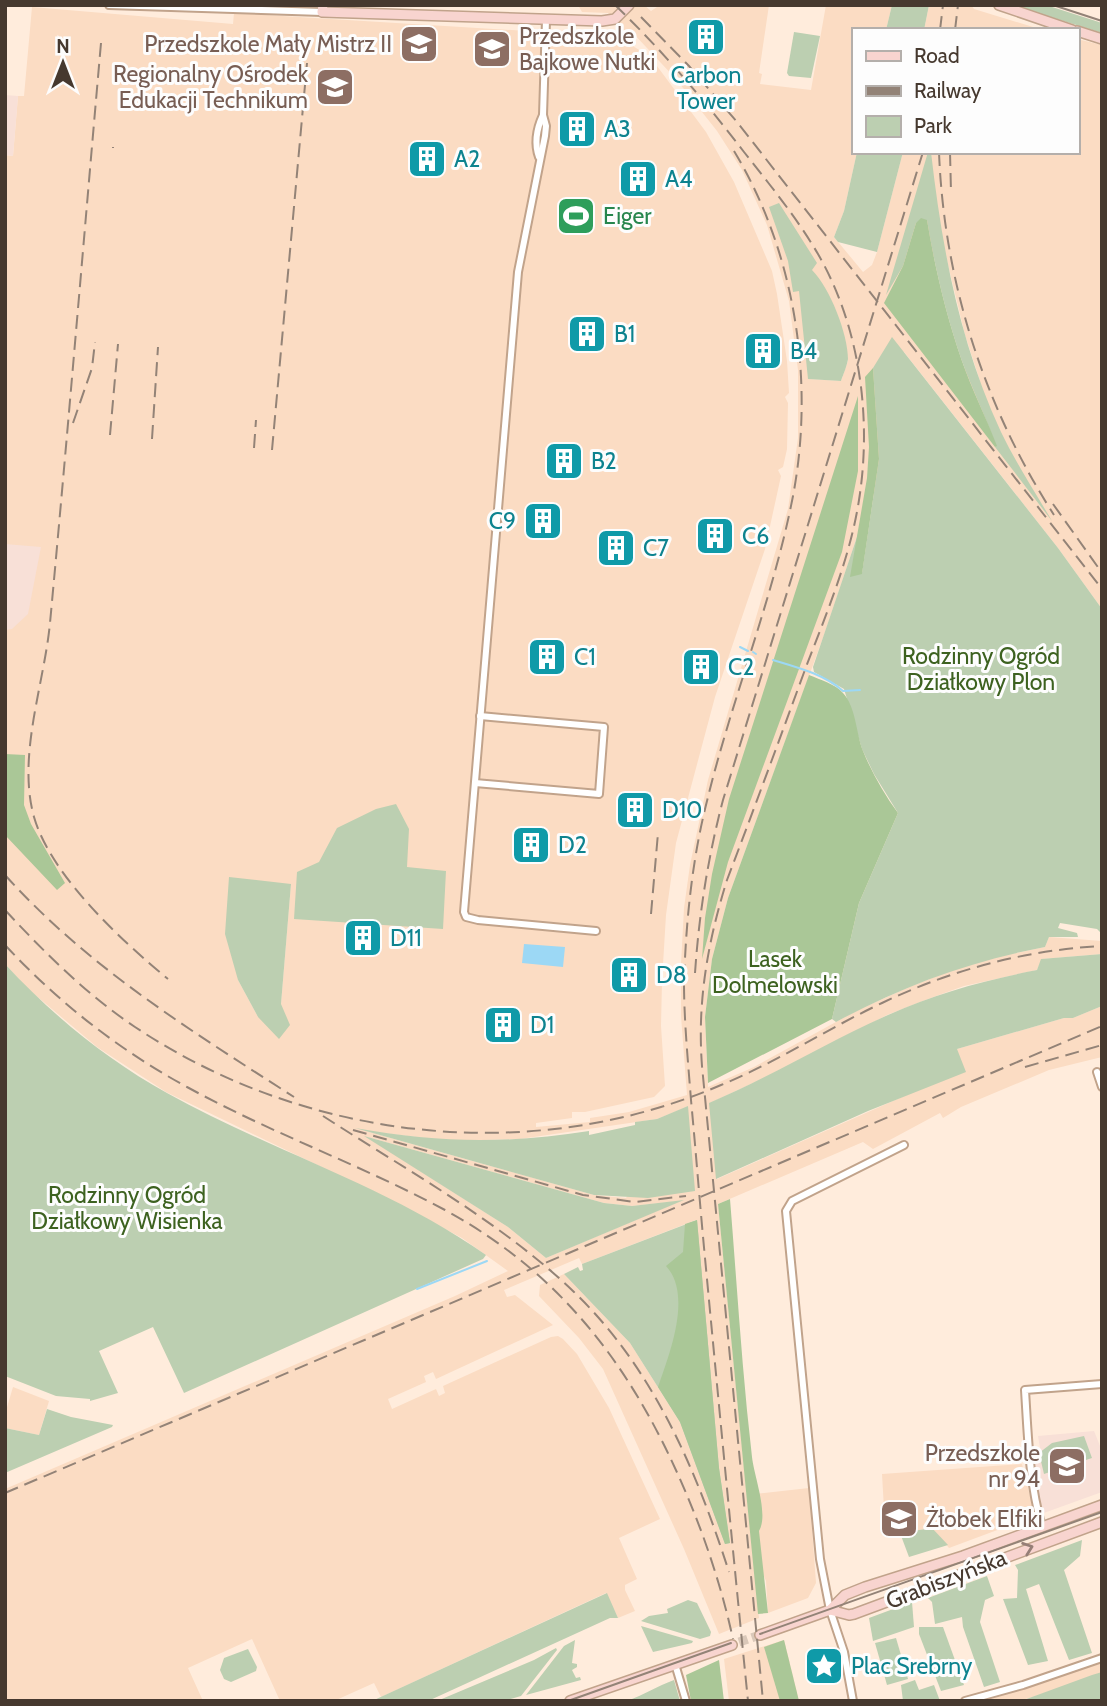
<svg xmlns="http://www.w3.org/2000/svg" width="1107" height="1706" font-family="Cabin,sans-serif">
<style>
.built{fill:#fbdcc3;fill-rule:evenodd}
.education{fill:#f8e0d7}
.green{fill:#bccfb1}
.forest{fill:#aac797}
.water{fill:#9cd8f5}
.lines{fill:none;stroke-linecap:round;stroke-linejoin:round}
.stream{stroke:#9cd8f5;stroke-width:2}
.secondary-tunnel{stroke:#dac8b9;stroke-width:9;stroke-dasharray:9 4.5;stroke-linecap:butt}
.street-casing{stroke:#c1a38b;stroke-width:10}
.secondary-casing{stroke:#c1a38b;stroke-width:12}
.street{stroke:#fff;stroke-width:6}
.secondary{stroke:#f8d4cf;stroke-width:9}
.tram{stroke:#938377;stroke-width:2}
.rail{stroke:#938377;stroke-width:2;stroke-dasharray:14 7;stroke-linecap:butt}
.oneway{stroke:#967f77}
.labels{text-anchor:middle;stroke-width:6;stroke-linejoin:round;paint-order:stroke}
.education-label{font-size:23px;fill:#785e54;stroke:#fdfdfd;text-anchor:end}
.culture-label{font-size:23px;fill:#0d838f;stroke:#fdfdfd;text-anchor:start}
.leisure-label{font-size:23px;fill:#27864d;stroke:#fdfdfd;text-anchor:start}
.park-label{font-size:23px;fill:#3d6220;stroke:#fdfdfd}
.street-label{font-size:23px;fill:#46392f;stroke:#fdfdfd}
</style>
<rect width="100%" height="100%" fill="#ffecdc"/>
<g class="built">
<path d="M578,5H644L651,11L660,5H769L759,73L762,74L760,84L811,90L826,5H892L886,30H853V152H857L844,211L834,237L863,272L872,265L877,252L903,152H1077V39L1102,45V609L1058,548L904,352L875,491L860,528L824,635L728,898L712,959L705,1017L708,1087L754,1067L856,1011L909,987L955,969L1001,956L1045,947L1049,937L1102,941V954L1042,959L1037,970L964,986L928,999L887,1015L788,1067L710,1103L717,1179L911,1093L957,1049L1064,1018H1073L1102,1006V1057L1049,1070L961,1107L943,1118L940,1113L873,1149L863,1142L718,1204L759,1618L719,1634L684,1549L603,1369L579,1338L539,1296L540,1285L564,1274L630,1343L680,1422L725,1544L730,1543L719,1468L696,1220L582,1264L579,1258L504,1290L507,1297L515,1295L553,1325L436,1379L433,1372L424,1376L426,1382L388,1399L392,1409L436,1389L439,1396L445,1393L443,1386L551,1337L558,1336L563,1339L577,1354L609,1408L660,1519L619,1538L637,1579L625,1585V1590L635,1611L618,1618L606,1593L381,1697L374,1683L334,1701H280L252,1639L188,1668L203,1701H5V1489L455,1296L508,1271L462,1238L396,1203L166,1092L97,1047L27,988L5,964V155L13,156L18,96H24L32,7L233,24L234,13L559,33L563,30L611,32L647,55L657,66L706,132L734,182L772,271L777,294L787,361L789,393L785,397L788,403L787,449L783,467L778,470L781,476L765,549L715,697L676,843L666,915L662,981L661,1026L665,1086L654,1097L585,1112H572V1118L536,1123V1127L590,1122V1118L629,1112L687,1095L681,1016V964L684,908L690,865L708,780L788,509L798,438V370L789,301L767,225L742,170L717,131L676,79L632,32L628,36L608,13L582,12ZM943,244L965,335L980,381L893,309ZM834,308L843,336L848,361L841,381L809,379ZM291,884L281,1004L258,1017L238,980ZM687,1107L626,1198L594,1195L366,1131L450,1141L520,1139L657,1119ZM367,1137L604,1203L632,1206L680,1201L546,1258L508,1227Z"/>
<polygon points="929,5 971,5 974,9 1043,30 924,30"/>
<polygon points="13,1387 49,1401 39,1435 5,1428 5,1414"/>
<polygon points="1022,1464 1035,1516 949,1548 932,1528 900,1533 898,1523 885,1526 882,1474"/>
<polygon points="809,1488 816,1583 808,1598 768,1613 766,1581 761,1569 754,1494"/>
<polygon points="784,1640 799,1701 729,1701 724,1659"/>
<polygon points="1102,1663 1102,1673 1033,1697 1018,1701 985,1701"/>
</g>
<g class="education">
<polygon points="5,95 18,96 13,156 5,155"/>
<polygon points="5,544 41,547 28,614 12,629 5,630"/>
<polygon points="1094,1431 1102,1451 1102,1492 1041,1514 1031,1452 1040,1448 1038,1436"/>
</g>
<g class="green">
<polygon points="892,5 929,5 924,30 886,30"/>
<polygon points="1012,5 1046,5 1102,23 1102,33"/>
<polygon points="794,32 820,36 811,78 789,76 787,73"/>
<polygon points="857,152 903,152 877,252 838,242 834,237 844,211"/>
<path d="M928,152H931C942,249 960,344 1001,432C1016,463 1035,492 1052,521L995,447L996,446C986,417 972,389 962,361C946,315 935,268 927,220L916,223L903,266L886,295Z"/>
<path d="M779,203L817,263L812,270C830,288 848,334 848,359C847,366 843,375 841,381L808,379L799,291L793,292L788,261L769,207Z"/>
<path d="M892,337L1058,548L1102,609V934L1097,929L1060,923L1058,928L1077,933L1078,937H1049L1045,947C971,961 902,986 836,1022L832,1019L859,903L898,813L874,774L862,749L844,689L814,672L813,667L860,528L851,576L862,573L879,459L873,368Z"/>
<polygon points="396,804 409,829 407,867 446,871 443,929 294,919 297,872 319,862 337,828 376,809"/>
<polygon points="229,877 291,884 281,1004 290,1025 279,1039 258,1017 238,980 225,934"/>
<path d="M1102,954V1006L1073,1018H1064L957,1049L966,1072L868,1111L716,1179L709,1103C771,1077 827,1042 888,1015C936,993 986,980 1037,970L1041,959Z"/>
<path d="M5,964C51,1014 107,1060 167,1093C271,1151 388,1186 486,1255L483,1259L184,1393L153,1327L99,1351L118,1393L90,1401V1399L56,1396L5,1376Z"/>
<path d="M688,1106L695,1191L648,1198L594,1195L355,1128C439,1143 505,1144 589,1131V1135L635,1125V1122L657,1119Z"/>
<polygon points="364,1136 604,1203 632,1206 684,1200 546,1258 508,1227"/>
<polygon points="697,1220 719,1468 730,1543 725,1544 680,1422 630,1343 564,1274 578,1267 580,1271 583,1270 582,1264"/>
<polygon points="47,1409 71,1417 113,1425 112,1427 5,1473 5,1428 39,1435"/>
<polygon points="1084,1436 1092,1458 1044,1474 1039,1453 1052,1443"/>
<polygon points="932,1528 948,1545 909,1557 900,1533"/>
<polygon points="1082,1540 1080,1556 1064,1570 1092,1653 1069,1660 1039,1584 1026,1589 1048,1661 1028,1665 1003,1599 1017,1598 1018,1570 1015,1565"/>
<polygon points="987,1576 994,1596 985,1600 980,1622 1000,1682 984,1687 963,1627 962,1617 935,1624 932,1602 928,1598"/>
<polygon points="607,1593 618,1618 610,1618 428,1701 372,1701"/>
<polygon points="688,1600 697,1603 711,1632 710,1636 700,1639 641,1621 649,1616 668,1613 667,1609"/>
<polygon points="912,1602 914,1627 873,1641 869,1618"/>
<polygon points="641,1626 693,1641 692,1643 653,1652"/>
<polygon points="919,1627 943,1627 964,1685 941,1691 919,1634"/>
<polygon points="896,1638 908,1679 887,1685 875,1643"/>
<polygon points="575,1640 572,1663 577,1664 577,1667 572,1670 576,1678 580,1677 581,1680 526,1695 564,1646"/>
<polygon points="556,1648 557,1650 521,1696 504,1701 437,1701 534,1660"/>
<polygon points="248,1649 257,1667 256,1671 231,1682 224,1679 220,1670 224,1658"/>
<polygon points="1102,1672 1102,1701 1021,1701 1092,1675"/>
<path d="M674,1680L680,1701H627C644,1695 657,1686 674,1680Z"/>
<polygon points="915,1680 919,1690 934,1685 940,1701 903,1701 901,1685"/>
</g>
<g class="forest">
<path d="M921,218L927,220C935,268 946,315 962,361C972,390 986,417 997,446L995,447L884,303L903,266L916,223Z"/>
<polygon points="873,368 879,459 862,574 850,577 867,478 869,447 865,377"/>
<polygon points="858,396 858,471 842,552 728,862 702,959 705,918 712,874 729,799"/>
<path d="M809,675C821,680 835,684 843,693C856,707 856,733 863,751C872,773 884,794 898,813L859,903L832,1019L708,1083L705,1017L712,959L728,898Z"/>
<polygon points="5,754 25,755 24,805 31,824 65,883 57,890 5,835"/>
<path d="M730,1199C737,1285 742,1371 752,1457C754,1476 769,1514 759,1531L768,1613L758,1614L718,1204Z"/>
<path d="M697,1220L719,1468L730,1543L725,1544L680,1422L658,1387C669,1355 693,1295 666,1266L683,1252L685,1224Z"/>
<polygon points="784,1640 799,1701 780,1701 764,1647"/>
<polygon points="719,1660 724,1701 691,1701 686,1675"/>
</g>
<polygon class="water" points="524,944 565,947 563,967 522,963"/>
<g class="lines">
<g class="stream">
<polyline points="740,647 748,651"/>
<polyline points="753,652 756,654"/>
<path d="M773,660C796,667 824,674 843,691L860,690"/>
<polyline points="417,1289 487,1261"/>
</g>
<polyline class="secondary-tunnel" points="739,1642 760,1635"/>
<defs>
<g id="street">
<polyline points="109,5 322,12"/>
<polyline points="546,20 543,115 546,126 545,136 518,272 464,912 466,917 478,920 596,931"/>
<path d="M539,157C534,143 537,128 543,115"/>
<polyline points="475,783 599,794 604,727 480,716"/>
<polyline points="1097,1072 1102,1087"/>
<path d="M1042,1527C1029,1482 1028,1437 1025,1390L1102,1384"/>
<polyline points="675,1664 686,1701"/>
<polyline points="853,1701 844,1652 830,1610 820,1559 786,1211 792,1201 904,1145"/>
<polyline points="965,1701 1023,1685 1102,1658"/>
</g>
<g id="secondary">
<polyline points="323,5 322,12 602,21 615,19 629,5"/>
<polyline points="999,5 1072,30"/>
<polyline points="1077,31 1102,39"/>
<polyline points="830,1610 849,1615 854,1614 1102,1522"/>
<polyline points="760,1635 830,1610 845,1595 865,1587 963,1556 1102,1505"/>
<polyline points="570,1701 732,1645"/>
</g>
</defs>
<use href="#street" class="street-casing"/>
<use href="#secondary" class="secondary-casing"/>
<use href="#street" class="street"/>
<use href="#secondary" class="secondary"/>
<g class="tram">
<polyline points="1053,5 1102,21"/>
<polyline points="760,1634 1102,1512"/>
<polyline points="568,1701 731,1643"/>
</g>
<g class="rail">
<path d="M615,5C662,50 704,100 744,152C770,185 797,218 818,254C860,327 872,418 859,500C850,558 827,612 806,667C780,738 754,809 727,880C708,941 697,1001 702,1066L763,1701"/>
<polyline points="641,17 689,66 737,122 1102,589"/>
<polyline points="940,30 943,5"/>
<polyline points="955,30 958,5"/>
<path d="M101,43C84,236 68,430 50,623C44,685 17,756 34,817C51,876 122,941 168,979"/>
<polyline points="113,148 113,147"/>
<path d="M734,151C795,252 815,380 793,496C773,599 732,698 707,801C692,860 686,921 684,982C684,1021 688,1061 691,1100C696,1153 700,1206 705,1258C719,1406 733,1553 748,1701"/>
<path d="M939,152C944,282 984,406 1054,515"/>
<polyline points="950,152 951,192"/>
<polyline points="73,423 92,368 95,342"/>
<polyline points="110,435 118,344"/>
<polyline points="152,439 158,347"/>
<polyline points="254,448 256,420"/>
<polyline points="272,450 307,63"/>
<polyline points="1053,504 1100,570"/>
<path d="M5,875C89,968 190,1030 294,1097"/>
<path d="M5,910C45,953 86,994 135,1027C306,1141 531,1167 721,1085C777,1062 827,1029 882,1003C951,970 1025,950 1102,946"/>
<polyline points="651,914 658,833"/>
<path d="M5,945C58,1002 119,1050 187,1087C271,1133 361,1165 445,1210C564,1275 634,1370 686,1493C706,1540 722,1589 733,1639"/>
<path d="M695,973C699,914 708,857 723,800L923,152"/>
<polyline points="1025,1067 1102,1045"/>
<path d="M323,1116C408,1171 501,1222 574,1292C653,1368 696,1469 729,1572"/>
<polyline points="353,1130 583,1195 635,1202 686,1196"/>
<polyline points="5,1493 1102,1026"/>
</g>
</g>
<defs><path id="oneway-chevron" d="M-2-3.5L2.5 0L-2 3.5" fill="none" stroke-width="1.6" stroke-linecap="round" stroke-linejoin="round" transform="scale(1.75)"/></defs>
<use class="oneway" href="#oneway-chevron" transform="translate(1028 1548) rotate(-20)"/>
<defs>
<symbol id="building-square" viewBox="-11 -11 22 22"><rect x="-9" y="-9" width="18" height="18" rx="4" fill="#0f9aa8" stroke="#fdfdfd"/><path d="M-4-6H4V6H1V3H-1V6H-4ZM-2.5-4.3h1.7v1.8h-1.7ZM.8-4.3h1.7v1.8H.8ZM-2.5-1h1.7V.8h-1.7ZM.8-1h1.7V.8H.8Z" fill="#fff"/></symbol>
<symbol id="school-square" viewBox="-11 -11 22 22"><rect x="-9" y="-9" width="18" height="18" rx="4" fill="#8d6e63" stroke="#fdfdfd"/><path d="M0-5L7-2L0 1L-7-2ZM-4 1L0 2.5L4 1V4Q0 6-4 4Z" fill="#fff"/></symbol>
<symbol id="stadium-square" viewBox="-11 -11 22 22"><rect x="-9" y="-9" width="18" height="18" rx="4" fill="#2e9e5b" stroke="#fdfdfd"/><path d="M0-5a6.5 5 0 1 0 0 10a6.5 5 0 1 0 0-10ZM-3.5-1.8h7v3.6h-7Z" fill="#fff"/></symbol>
<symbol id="sight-square" viewBox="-11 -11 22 22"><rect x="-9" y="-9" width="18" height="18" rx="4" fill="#0f9aa8" stroke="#fdfdfd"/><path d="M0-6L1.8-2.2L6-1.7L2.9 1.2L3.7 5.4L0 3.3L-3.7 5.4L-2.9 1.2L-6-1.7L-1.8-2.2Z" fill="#fff"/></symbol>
</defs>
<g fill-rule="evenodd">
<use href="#building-square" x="684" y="15" width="44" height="44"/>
<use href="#school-square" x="397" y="22" width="44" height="44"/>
<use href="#school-square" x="470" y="27" width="44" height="44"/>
<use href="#school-square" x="313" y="65" width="44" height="44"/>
<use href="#building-square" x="555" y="107" width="44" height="44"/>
<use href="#building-square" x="405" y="137" width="44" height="44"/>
<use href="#building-square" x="616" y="157" width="44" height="44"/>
<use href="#stadium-square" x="554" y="194" width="44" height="44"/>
<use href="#building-square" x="565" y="312" width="44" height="44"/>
<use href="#building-square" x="741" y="329" width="44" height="44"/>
<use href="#building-square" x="542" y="439" width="44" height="44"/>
<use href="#building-square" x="521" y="499" width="44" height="44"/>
<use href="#building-square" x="693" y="514" width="44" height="44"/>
<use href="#building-square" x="594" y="526" width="44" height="44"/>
<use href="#building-square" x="525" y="635" width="44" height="44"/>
<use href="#building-square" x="679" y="645" width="44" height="44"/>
<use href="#building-square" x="613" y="788" width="44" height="44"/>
<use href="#building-square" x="509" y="823" width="44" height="44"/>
<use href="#building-square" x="341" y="916" width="44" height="44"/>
<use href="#building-square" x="607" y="953" width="44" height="44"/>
<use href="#building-square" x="481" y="1003" width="44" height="44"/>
<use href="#school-square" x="1045" y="1444" width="44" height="44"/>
<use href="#school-square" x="877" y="1497" width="44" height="44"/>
<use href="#sight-square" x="802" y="1644" width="44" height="44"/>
</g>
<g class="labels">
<g class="education-label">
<text x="519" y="44" text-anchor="start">Przedszkole<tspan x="519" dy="26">Bajkowe Nutki</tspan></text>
<text x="392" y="52">Przedszkole Mały Mistrz II</text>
<text x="308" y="82">Regionalny Ośrodek<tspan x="308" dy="26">Edukacji Technikum</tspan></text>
<text x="1040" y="1461">Przedszkole<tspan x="1040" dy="26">nr 94</tspan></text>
<text x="926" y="1527" text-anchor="start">Żłobek Elfiki</text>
</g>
<g class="culture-label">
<text x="706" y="83" text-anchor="middle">Carbon<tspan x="706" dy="26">Tower</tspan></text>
<text x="604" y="137">A3</text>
<text x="454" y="167">A2</text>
<text x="665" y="187">A4</text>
<text x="614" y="342">B1</text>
<text x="790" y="359">B4</text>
<text x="591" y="469">B2</text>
<text x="516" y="529" text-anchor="end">C9</text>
<text x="742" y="544">C6</text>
<text x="643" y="556">C7</text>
<text x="574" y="665">C1</text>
<text x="728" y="675">C2</text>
<text x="662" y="818">D10</text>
<text x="558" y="853">D2</text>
<text x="390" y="946">D11</text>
<text x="656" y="983">D8</text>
<text x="530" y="1033">D1</text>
<text x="851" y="1674">Plac Srebrny</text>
</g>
<g class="leisure-label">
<text x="603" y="224">Eiger</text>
</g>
<g class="park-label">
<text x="981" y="664">Rodzinny Ogród<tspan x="981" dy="26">Działkowy Plon</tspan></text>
<text x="775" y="967">Lasek<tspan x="775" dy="26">Dolmelowski</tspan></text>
<text x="127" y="1203">Rodzinny Ogród<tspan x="127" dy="26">Działkowy Wisienka</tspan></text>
</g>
<g class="street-label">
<text transform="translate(946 1579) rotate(-21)" y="8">Grabiszyńska</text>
</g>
</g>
<rect width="1107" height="1706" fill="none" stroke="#46392f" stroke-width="14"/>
<rect x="852" y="28" width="228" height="126" fill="#fdfdfd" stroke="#b4afab" stroke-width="2"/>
<rect x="866" y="51" width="35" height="10" fill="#f8d4cf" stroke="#b4afab" stroke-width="2"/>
<text x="914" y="63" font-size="21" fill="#46392f">Road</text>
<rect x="866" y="86" width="35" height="10" fill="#938377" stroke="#b4afab" stroke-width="2"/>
<text x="914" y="98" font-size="21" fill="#46392f">Railway</text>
<rect x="866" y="116" width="35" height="21" fill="#bccfb1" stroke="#b4afab" stroke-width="2"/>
<text x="914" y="133" font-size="21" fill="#46392f">Park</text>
<g transform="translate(63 63)" stroke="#fdfdfd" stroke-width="5" paint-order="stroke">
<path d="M0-5L12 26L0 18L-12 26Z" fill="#46392f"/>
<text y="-10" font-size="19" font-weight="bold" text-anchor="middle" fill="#46392f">N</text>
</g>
</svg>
